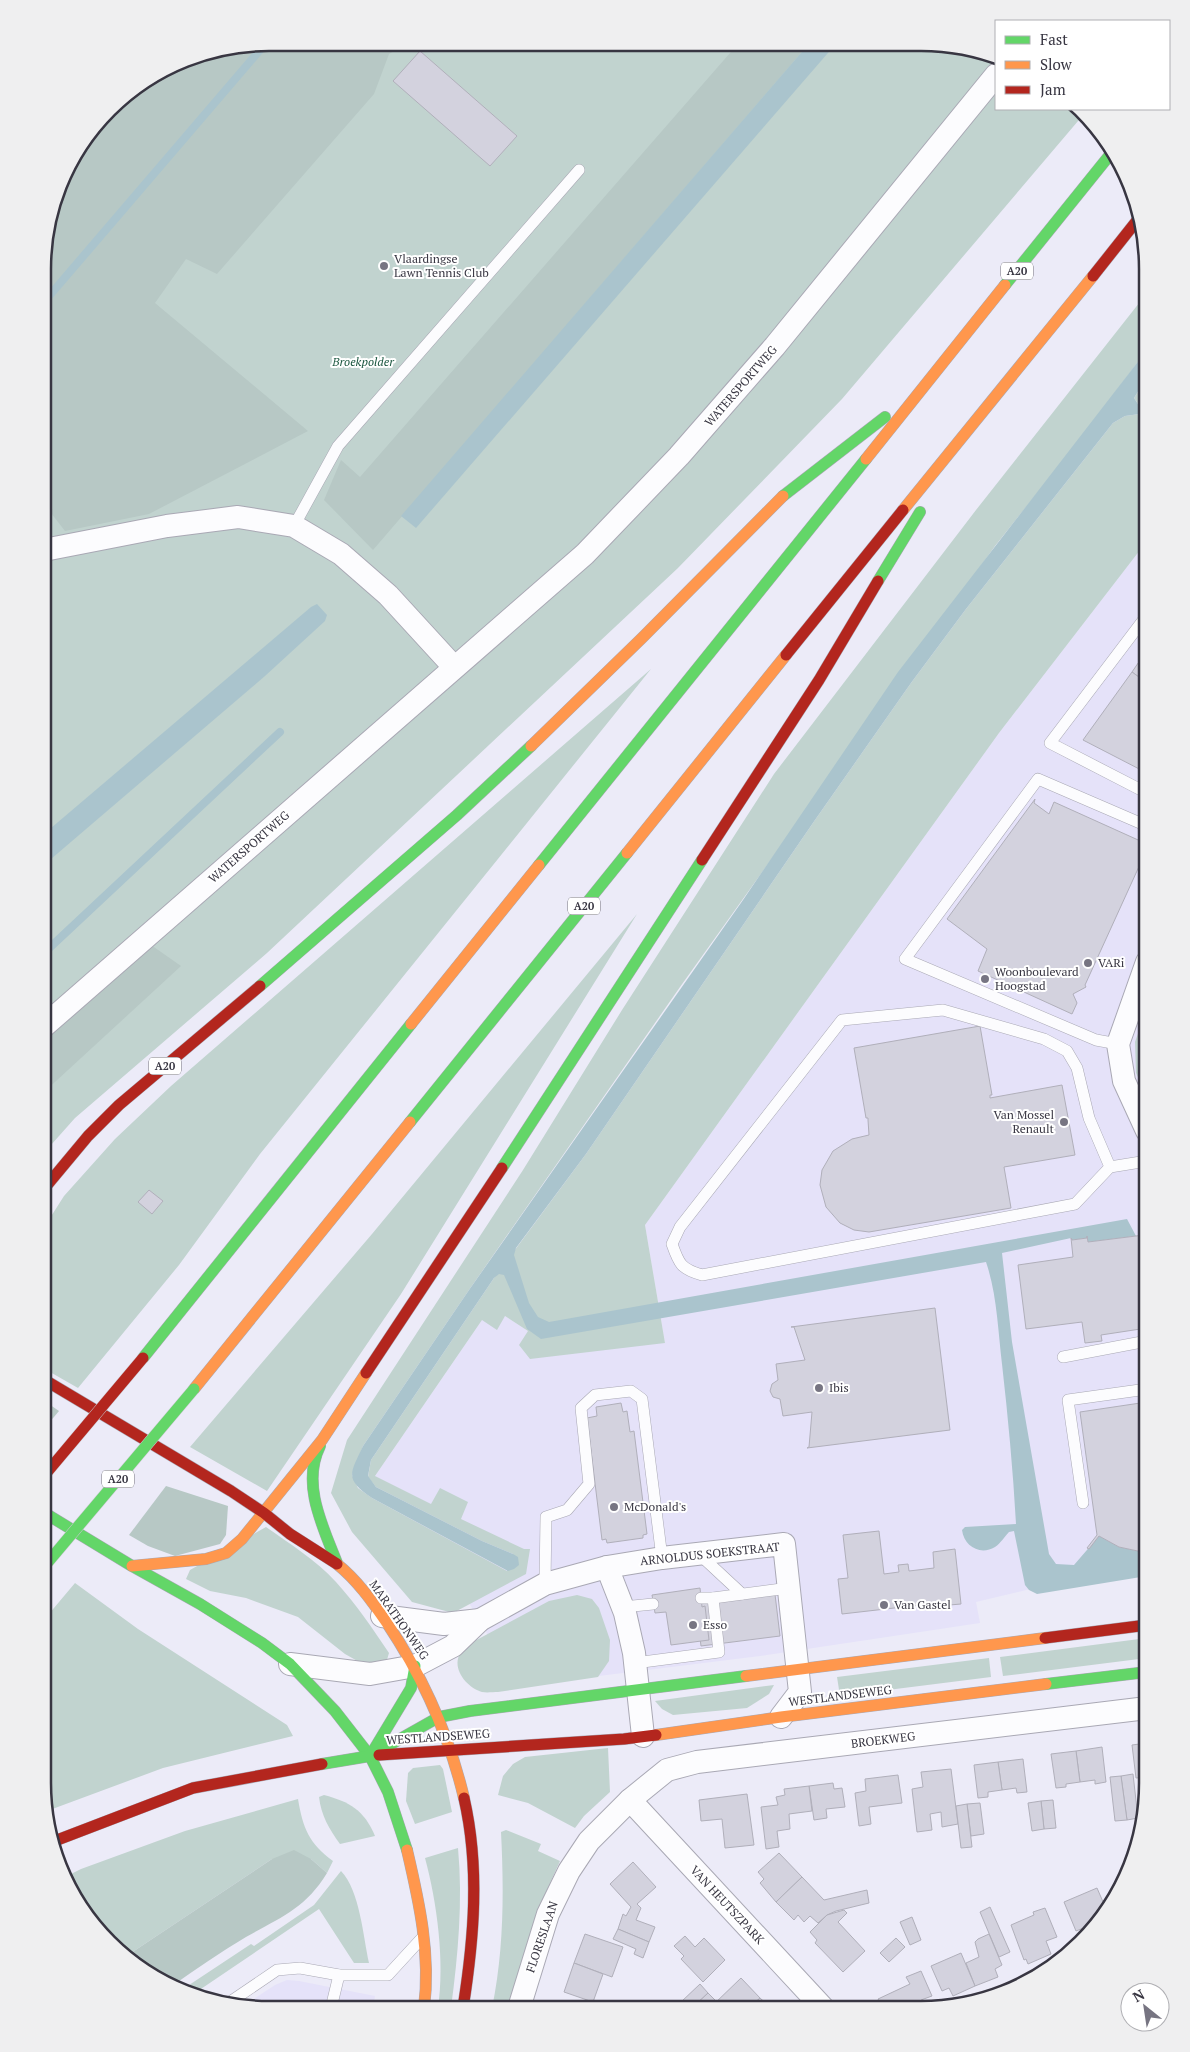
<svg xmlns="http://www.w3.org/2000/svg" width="1190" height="2052" font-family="'PT Serif',serif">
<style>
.built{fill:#e5e2f9}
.green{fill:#c1d3cf}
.forest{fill:#b7c8c5}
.water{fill:#aac4cd}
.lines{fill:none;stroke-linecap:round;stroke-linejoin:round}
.stream{stroke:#aac4cd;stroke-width:8}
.building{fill:#d3d2de;stroke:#b0afba}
.lane-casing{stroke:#a9a8b4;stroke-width:12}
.street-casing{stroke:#a9a8b4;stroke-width:24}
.fast-casing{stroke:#a9a8b4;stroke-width:12}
.slow-casing{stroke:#a9a8b4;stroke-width:12}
.jam-casing{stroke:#a9a8b4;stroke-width:12}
.lane{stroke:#fcfcfe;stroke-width:11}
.street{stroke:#fcfcfe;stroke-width:22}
.fast{stroke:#63d668;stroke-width:11}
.slow{stroke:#ff974d;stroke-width:11}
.jam{stroke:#b3261e;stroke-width:11}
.fast-bridge-casing{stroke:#c8c8cf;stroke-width:12;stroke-linecap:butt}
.jam-bridge-casing{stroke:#c8c8cf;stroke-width:12;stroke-linecap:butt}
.fast-bridge{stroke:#63d668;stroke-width:11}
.jam-bridge{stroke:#b3261e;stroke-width:11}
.poi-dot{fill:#777582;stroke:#fff;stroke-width:2}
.labels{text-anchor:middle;stroke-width:4;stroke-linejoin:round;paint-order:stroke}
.shield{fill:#fff;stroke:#74727b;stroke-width:1}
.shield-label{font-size:11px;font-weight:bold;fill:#383642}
.poi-label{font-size:12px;fill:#383642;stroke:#fff;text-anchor:start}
.park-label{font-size:12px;font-style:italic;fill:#1a563f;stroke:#fff}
.street-label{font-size:12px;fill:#383642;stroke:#fff}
.rim{fill:none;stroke:#383642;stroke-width:2.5}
</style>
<rect width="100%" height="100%" fill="#ecebf8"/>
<g class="built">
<polygon points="1147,541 1147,1574 1043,1586 976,1602 980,1623 760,1656 518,1686 466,1598 375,1476 482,1320 505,1316 528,1331 665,1343 645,1225 999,733"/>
<polygon points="287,1980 299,1981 375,1996 373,2008 240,2008 275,1985"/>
</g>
<g class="green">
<polygon points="269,43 965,47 996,57 996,109 1079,109 1084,114 842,399 678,568 267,953 75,1118 43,1154 43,1093 52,1084 43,1057 44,240 66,168 119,99 182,60"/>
<polygon points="1147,293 1147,350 1077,443 995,546 680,987 469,1290 363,1446 352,1475 358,1488 372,1498 507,1571 513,1554 482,1541 376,1487 368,1477 371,1460 494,1278 586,1154 815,820 911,683 966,609 1113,423 1125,416 1147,413 1147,541 999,733 645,1225 665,1343 530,1359 519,1345 528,1331 505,1316 497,1330 482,1320 375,1476 431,1504 440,1488 468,1502 461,1519 524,1549 530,1549 526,1574 453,1613 412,1602 352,1532 331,1493 347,1440 523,1170 622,1010 774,774 976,510"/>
<polygon points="1147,377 1147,402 1138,404 1134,398"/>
<polygon points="651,669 260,1154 179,1265 78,1388 43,1368 43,1229 64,1196 115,1139 171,1086"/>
<polygon points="637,914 401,1294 267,1491 190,1447 372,1234"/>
<polygon points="1147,1008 1147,1096 1136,1073 1135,1042"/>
<path d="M266,1527C290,1544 316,1560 336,1582C356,1604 373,1629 389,1653L386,1663H361L345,1654L298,1617L246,1598L210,1591L186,1579L190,1570Z"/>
<polygon points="75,1583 138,1629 287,1725 293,1736 163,1768 47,1811 43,1783 43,1621"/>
<path d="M577,1595L592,1599L599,1608L610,1640L609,1661L598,1677L498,1692C493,1692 487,1693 482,1692C467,1688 450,1668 461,1652C463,1649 467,1647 469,1644L549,1601Z"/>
<polygon points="1147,1638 1147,1658 1003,1676 1000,1657"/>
<polygon points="989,1658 991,1677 840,1696 837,1677"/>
<polygon points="774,1685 769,1694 747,1708 673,1715 662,1709 655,1701"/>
<polygon points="608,1748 610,1792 584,1816 575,1828 528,1803 498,1795 503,1776 513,1764 525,1757"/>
<polygon points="440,1765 443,1769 452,1812 415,1824 406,1801 408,1773 413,1768"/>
<path d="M324,1795C350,1802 364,1810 375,1836L340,1844C329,1829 321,1815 319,1797Z"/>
<path d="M298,1799C303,1829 309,1843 333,1861L327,1873L311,1859H272L125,1957L81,1909L65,1877L81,1869L185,1831Z"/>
<path d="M506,1830L541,1844L538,1851L560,1861L542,1901L507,2008H492C504,1951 504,1890 501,1832Z"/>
<path d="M458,1848C463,1901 458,1955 451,2008H438C445,1962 437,1902 425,1858Z"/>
<path d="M341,1871C360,1891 363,1936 369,1963H354L319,1909L192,1995L180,1991L251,1944L254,1946L314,1905Z"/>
</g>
<g class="forest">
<polygon points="269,43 408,43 389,54 374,94 217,274 186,259 155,303 308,431 149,514 65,531 44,504 44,240 66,168 119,99 182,60"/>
<polygon points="737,45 807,46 373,550 324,500 341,460 360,477"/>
<polygon points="151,945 181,966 43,1093 43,1039"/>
<polygon points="43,1400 59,1411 43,1430"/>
<polygon points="166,1486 228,1506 226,1535 220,1544 175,1556 148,1546 129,1535"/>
<path d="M294,1850L311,1859L327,1873C305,1909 281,1917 246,1937C221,1952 196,1969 172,1986L131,1963L125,1957L272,1859Z"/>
</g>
<g class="water">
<polygon points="807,46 834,46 416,528 401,516"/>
<path d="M1147,350V377L1134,398L1138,404L1147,402V413L1125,416L1113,423L966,609L911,683L815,820L586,1154L516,1248L514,1255L529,1303L538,1317L549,1322L1127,1219L1136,1236L1088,1242L1087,1236V1238L1072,1240L1071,1238L1002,1253L1012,1342L1049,1554L1056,1564L1074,1565L1099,1536L1119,1547L1147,1553V1576L1037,1594L1029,1590L1025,1585L1014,1531L1009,1532C1004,1537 1001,1543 995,1547C980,1556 964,1546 962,1530L965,1527L1016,1524C1013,1470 1008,1417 1002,1364C998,1331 997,1294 986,1262L541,1339L527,1329L507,1282L504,1275L499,1274L494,1278L371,1460L368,1476L376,1487L482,1541L513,1554L518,1557L519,1565L514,1569L508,1571L372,1498C344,1479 350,1474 363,1446L469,1290L743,900L898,672Z"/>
<polygon points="317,604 327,615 325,621 265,676 44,865 44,834 311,607"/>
</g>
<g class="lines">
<g class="stream">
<polyline points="44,302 266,43"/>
<polyline points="44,953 280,732"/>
</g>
</g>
<g class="building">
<polygon points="420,51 517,136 490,166 393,81"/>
<polygon points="1147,650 1147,683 1132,672"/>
<polygon points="1132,672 1147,683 1147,773 1083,740"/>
<polygon points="1035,799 1034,803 1049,814 1054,802 1147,844 1147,849 1085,985 1086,987 1073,994 1077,1003 1072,1014 978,971 987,949 947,919"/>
<polygon points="980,1026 992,1095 990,1095 990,1098 1062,1085 1075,1155 1004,1167 1011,1208 869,1232 854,1230 840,1223 826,1207 820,1185 822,1170 833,1151 852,1139 869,1135 868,1120 868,1118 866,1118 854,1048"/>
<polygon points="149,1190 163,1201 152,1214 138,1202"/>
<polygon points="1144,1235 1147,1241 1147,1328 1101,1335 1102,1341 1085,1343 1082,1322 1026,1329 1018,1265 1073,1257 1071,1238 1072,1240 1087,1238 1087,1236 1088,1242"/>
<polygon points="935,1308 950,1430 807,1448 809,1447 812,1412 783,1416 780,1399 773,1397 770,1391 772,1384 778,1380 776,1364 805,1360 794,1327 791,1327"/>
<polygon points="1147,1402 1147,1553 1119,1547 1099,1536 1089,1549 1087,1548 1097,1535 1080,1412"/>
<polygon points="621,1403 623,1412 627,1411 630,1432 634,1431 647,1534 643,1535 643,1538 607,1543 606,1539 602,1540 587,1418 597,1416 596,1407"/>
<polygon points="879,1531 884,1574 899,1572 898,1565 908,1564 909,1571 934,1568 933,1552 955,1549 961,1604 938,1606 938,1603 842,1614 838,1579 848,1578 843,1535"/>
<polygon points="774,1586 780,1636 701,1646 695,1596"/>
<polygon points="700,1588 702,1607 705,1606 709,1640 671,1645 666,1612 655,1613 652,1595"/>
<polygon points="1147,1743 1147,1777 1136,1778 1132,1745"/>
<polygon points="1102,1747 1106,1782 1095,1784 1095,1780 1080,1782 1076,1751"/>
<polygon points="1076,1751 1080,1782 1066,1784 1066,1787 1056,1788 1051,1754"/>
<polygon points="1023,1759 1027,1792 1017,1793 1016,1788 1002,1790 998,1762"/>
<polygon points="998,1762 1002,1790 988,1792 988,1797 978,1798 974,1765"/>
<polygon points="951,1769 958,1824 942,1827 941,1812 930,1814 932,1830 917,1832 912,1789 923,1787 921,1772"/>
<polygon points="1133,1774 1138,1818 1127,1820 1121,1776"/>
<polygon points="898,1775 902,1803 869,1807 871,1824 859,1826 855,1793 866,1791 865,1779"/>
<polygon points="1121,1776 1127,1820 1115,1821 1110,1777"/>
<polygon points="833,1783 834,1789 842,1788 845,1807 826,1809 827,1818 814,1820 809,1786"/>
<polygon points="809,1786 812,1811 789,1814 790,1829 777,1831 779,1847 766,1849 761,1807 778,1805 776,1797 785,1795 784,1789"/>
<polygon points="747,1794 754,1845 725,1848 722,1819 701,1821 699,1800"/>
<polygon points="1053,1800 1056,1828 1044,1829 1041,1801"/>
<polygon points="1041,1801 1044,1829 1032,1831 1028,1803"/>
<polygon points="980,1803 984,1834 971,1836 967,1804"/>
<polygon points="967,1804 972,1847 961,1848 956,1806"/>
<polygon points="779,1853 802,1877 776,1902 760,1883 764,1879 758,1872"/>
<polygon points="633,1862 656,1887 637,1904 641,1908 636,1920 655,1927 649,1942 618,1929 623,1914 626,1916 631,1907 610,1884"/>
<polygon points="802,1877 824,1900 867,1890 869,1903 836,1911 827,1915 818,1923 810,1916 804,1922 798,1915 794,1920 776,1902"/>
<polygon points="1097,1888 1107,1911 1101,1921 1089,1932 1086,1927 1076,1931 1064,1902"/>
<polygon points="1115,1897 1107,1911 1103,1902"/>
<polygon points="990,1907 1010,1952 999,1957 980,1912"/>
<polygon points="1045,1908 1057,1937 1046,1941 1051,1954 1028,1964 1026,1959 1024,1960 1011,1925 1034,1915 1033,1912"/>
<polygon points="844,1910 847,1913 838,1922 865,1951 843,1972 815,1943 817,1940 810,1932 827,1915"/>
<polygon points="912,1917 921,1940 910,1945 900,1922"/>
<polygon points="618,1929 649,1942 643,1958 634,1954 636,1949 613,1939"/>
<polygon points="585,1934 623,1947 612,1977 574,1963"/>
<polygon points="989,1934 1002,1965 995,1969 998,1977 975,1986 966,1963 979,1957 975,1942 978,1939"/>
<polygon points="685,1936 695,1947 704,1938 725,1960 703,1982 681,1959 684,1956 674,1946"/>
<polygon points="896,1938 905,1947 889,1962 880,1953"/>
<polygon points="961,1953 975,1986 953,1996 949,1988 942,1991 931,1966"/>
<polygon points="574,1963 603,1974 593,2002 564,1992"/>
<polygon points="921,1971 932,1996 921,2000 924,2008 906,2009 905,2007 900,2009 883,2009 878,1999 910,1984 906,1977"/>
<polygon points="741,1978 760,1998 748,2009 718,2009 713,2005"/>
<polygon points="700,1984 708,1993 691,2009 688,2009 681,2002"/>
<polygon points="708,1993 716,2001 708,2009 691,2009"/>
<polygon points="760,1998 771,2008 773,2006 776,2009 748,2009"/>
</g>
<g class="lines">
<defs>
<g id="lane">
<polyline points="294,526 338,446 579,170"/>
<polyline points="1147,793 1050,743 1147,615"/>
<polyline points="1118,1044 1096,1040 905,959 1038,779 1147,826"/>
<path d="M1110,1167L1089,1118L1077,1068L1067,1051L1044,1039L943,1010L842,1020L680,1227L672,1244C679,1264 681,1269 702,1275L1075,1204L1110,1167L1147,1161"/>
<polyline points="1063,1357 1147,1341"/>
<polyline points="1083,1503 1068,1400 1147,1389"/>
<polyline points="699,1554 742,1594"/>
<polyline points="545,1584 546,1517 567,1510 589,1484 581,1408 595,1395 631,1391 642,1399 662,1558"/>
<polyline points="701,1598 713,1598 789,1588"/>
<polyline points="623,1607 653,1604"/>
<polyline points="635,1663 719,1652 713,1598"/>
<polyline points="227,2004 277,1970 300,1968 339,1975 388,1975 421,1939"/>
<polyline points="331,2008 339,1975"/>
</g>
<g id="street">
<polyline points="44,550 167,526 238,517 294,526 341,554 388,595 454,667"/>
<polyline points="43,1027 585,554 679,456 775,346 996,75"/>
<polyline points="1147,1131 1124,1081 1118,1044 1147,962"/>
<polyline points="607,1567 625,1613 634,1653 643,1736"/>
<polyline points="382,1616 444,1624 480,1620"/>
<polyline points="290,1664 370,1674 415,1666 453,1646 480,1620 545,1584 607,1567 662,1558 784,1544 800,1692 781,1717"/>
<polyline points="630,1800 824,2009"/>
<polyline points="519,2008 548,1914 569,1871 589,1841 630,1800 667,1770 697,1762 1147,1708"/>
</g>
<g id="fast">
<polyline points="1005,285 1113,151"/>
<polyline points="783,496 885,417"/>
<polyline points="878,581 920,512"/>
<polyline points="539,865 866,459"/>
<polyline points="260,986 457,815 531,746"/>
<polyline points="410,1122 627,853"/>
<polyline points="502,1168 702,860"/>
<polyline points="143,1358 411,1024"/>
<path d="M320,1446C301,1484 323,1527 337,1563"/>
<polyline points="43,1512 132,1566 200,1604 262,1643 290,1664 335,1711 370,1756 388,1792 407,1850"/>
<polyline points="1046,1684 1147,1672"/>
<polyline points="370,1756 439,1717 470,1711 746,1676"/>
<polyline points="322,1764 370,1756 411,1688 415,1666"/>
</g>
<g id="slow">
<polyline points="866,459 1005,285"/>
<polyline points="903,510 1093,276"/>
<polyline points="531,746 642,638 783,496"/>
<polyline points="627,853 786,655"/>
<polyline points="411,1024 539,865"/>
<polyline points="194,1389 410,1122"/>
<path d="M337,1564C357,1580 372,1601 387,1623C423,1677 449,1735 464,1798"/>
<polyline points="132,1566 206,1559 226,1553 242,1539 322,1440 366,1373"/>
<polyline points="746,1676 1045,1638"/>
<polyline points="656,1735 781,1717 1046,1684"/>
<path d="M407,1850C419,1901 431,1955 424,2008"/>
</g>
<g id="jam">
<polyline points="1093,276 1139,218"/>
<polyline points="786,655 903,510"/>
<polyline points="702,860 819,680 878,581"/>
<polyline points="43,1190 88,1136 119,1105 260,986"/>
<polyline points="366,1373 502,1168"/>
<polyline points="43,1379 231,1491 264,1513 290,1534 337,1564"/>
<polyline points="1045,1638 1147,1625"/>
<polyline points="379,1755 624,1739 656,1735"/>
<polyline points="52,1842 193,1788 322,1764"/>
<path d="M463,2008C474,1938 480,1868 464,1798"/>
</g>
</defs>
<use href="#lane" class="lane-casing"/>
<use href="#street" class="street-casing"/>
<use href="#fast" class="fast-casing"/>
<use href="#slow" class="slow-casing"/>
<use href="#jam" class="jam-casing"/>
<use href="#lane" class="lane"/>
<use href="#street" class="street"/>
<use href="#fast" class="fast"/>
<use href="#slow" class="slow"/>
<use href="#jam" class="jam"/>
<defs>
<polyline id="fast-bridge" points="43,1568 194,1389"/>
<polyline id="jam-bridge" points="43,1477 143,1358"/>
</defs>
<use href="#fast-bridge" class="fast-bridge-casing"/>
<use href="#jam-bridge" class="jam-bridge-casing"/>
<use href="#fast-bridge" class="fast-bridge"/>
<use href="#jam-bridge" class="jam-bridge"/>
</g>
<g class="poi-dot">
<circle cx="384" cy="266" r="5"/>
<circle cx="1088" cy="963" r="5"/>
<circle cx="985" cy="979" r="5"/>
<circle cx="1064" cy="1122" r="5"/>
<circle cx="819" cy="1388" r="5"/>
<circle cx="614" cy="1507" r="5"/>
<circle cx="884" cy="1605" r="5"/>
<circle cx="693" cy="1625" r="5"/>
</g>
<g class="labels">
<g class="shield">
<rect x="1001" y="262.5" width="32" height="17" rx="4"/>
<rect x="568" y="897.5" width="32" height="17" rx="4"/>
<rect x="149" y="1057.5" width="32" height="17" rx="4"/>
<rect x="102" y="1470.5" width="32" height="17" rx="4"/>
</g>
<g class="shield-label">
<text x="1017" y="275">A20</text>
<text x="584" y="910">A20</text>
<text x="165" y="1070">A20</text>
<text x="118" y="1483">A20</text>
</g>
<g class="poi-label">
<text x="394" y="263">Vlaardingse<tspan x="394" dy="14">Lawn Tennis Club</tspan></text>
<text x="1098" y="967">VARi</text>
<text x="995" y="976">Woonboulevard<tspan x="995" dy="14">Hoogstad</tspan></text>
<text x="1054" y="1119" text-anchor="end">Van Mossel<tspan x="1054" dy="14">Renault</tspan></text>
<text x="829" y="1392">Ibis</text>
<text x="624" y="1511">McDonald's</text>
<text x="894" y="1609">Van Gastel</text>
<text x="703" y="1629">Esso</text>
</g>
<g class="park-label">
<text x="363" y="366">Broekpolder</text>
</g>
<g class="street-label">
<text transform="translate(741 386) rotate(-49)" y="4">WATERSPORTWEG</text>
<text transform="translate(249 847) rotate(-41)" y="4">WATERSPORTWEG</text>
<text transform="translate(710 1554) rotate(-6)" y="4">ARNOLDUS SOEKSTRAAT</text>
<text transform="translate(399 1620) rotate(55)" y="4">MARATHONWEG</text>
<text transform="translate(840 1696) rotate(-7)" y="4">WESTLANDSEWEG</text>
<text transform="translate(438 1737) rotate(-4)" y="4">WESTLANDSEWEG</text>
<text transform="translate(883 1740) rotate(-7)" y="4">BROEKWEG</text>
<text transform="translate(727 1905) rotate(47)" y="4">VAN HEUTSZPARK</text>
<text transform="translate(542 1937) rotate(-71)" y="4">FLORESLAAN</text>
</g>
</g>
<path d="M0 0H1190V2052H0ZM269 51H921A218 218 0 0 1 1139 269V1783A218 218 0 0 1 921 2001H269A218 218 0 0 1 51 1783V269A218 218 0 0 1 269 51Z" fill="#efeff0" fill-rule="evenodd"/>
<path class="rim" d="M269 51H921A218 218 0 0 1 1139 269V1783A218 218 0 0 1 921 2001H269A218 218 0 0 1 51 1783V269A218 218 0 0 1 269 51Z"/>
<rect x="995" y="20" width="175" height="90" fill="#ffffff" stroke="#afafb3"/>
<rect x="1005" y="36" width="25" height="8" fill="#63d668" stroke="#afafb3"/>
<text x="1040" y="45" font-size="15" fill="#383642">Fast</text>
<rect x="1005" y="61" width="25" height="8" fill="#ff974d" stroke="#afafb3"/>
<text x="1040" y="70" font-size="15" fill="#383642">Slow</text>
<rect x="1005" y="86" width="25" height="8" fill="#b3261e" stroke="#afafb3"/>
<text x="1040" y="95" font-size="15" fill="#383642">Jam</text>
<g transform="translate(1145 2007) rotate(330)"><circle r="24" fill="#ffffff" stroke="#afafb3"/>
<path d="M0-4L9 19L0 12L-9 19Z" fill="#777582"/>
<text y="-8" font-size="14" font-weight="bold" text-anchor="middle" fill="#383642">N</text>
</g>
</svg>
